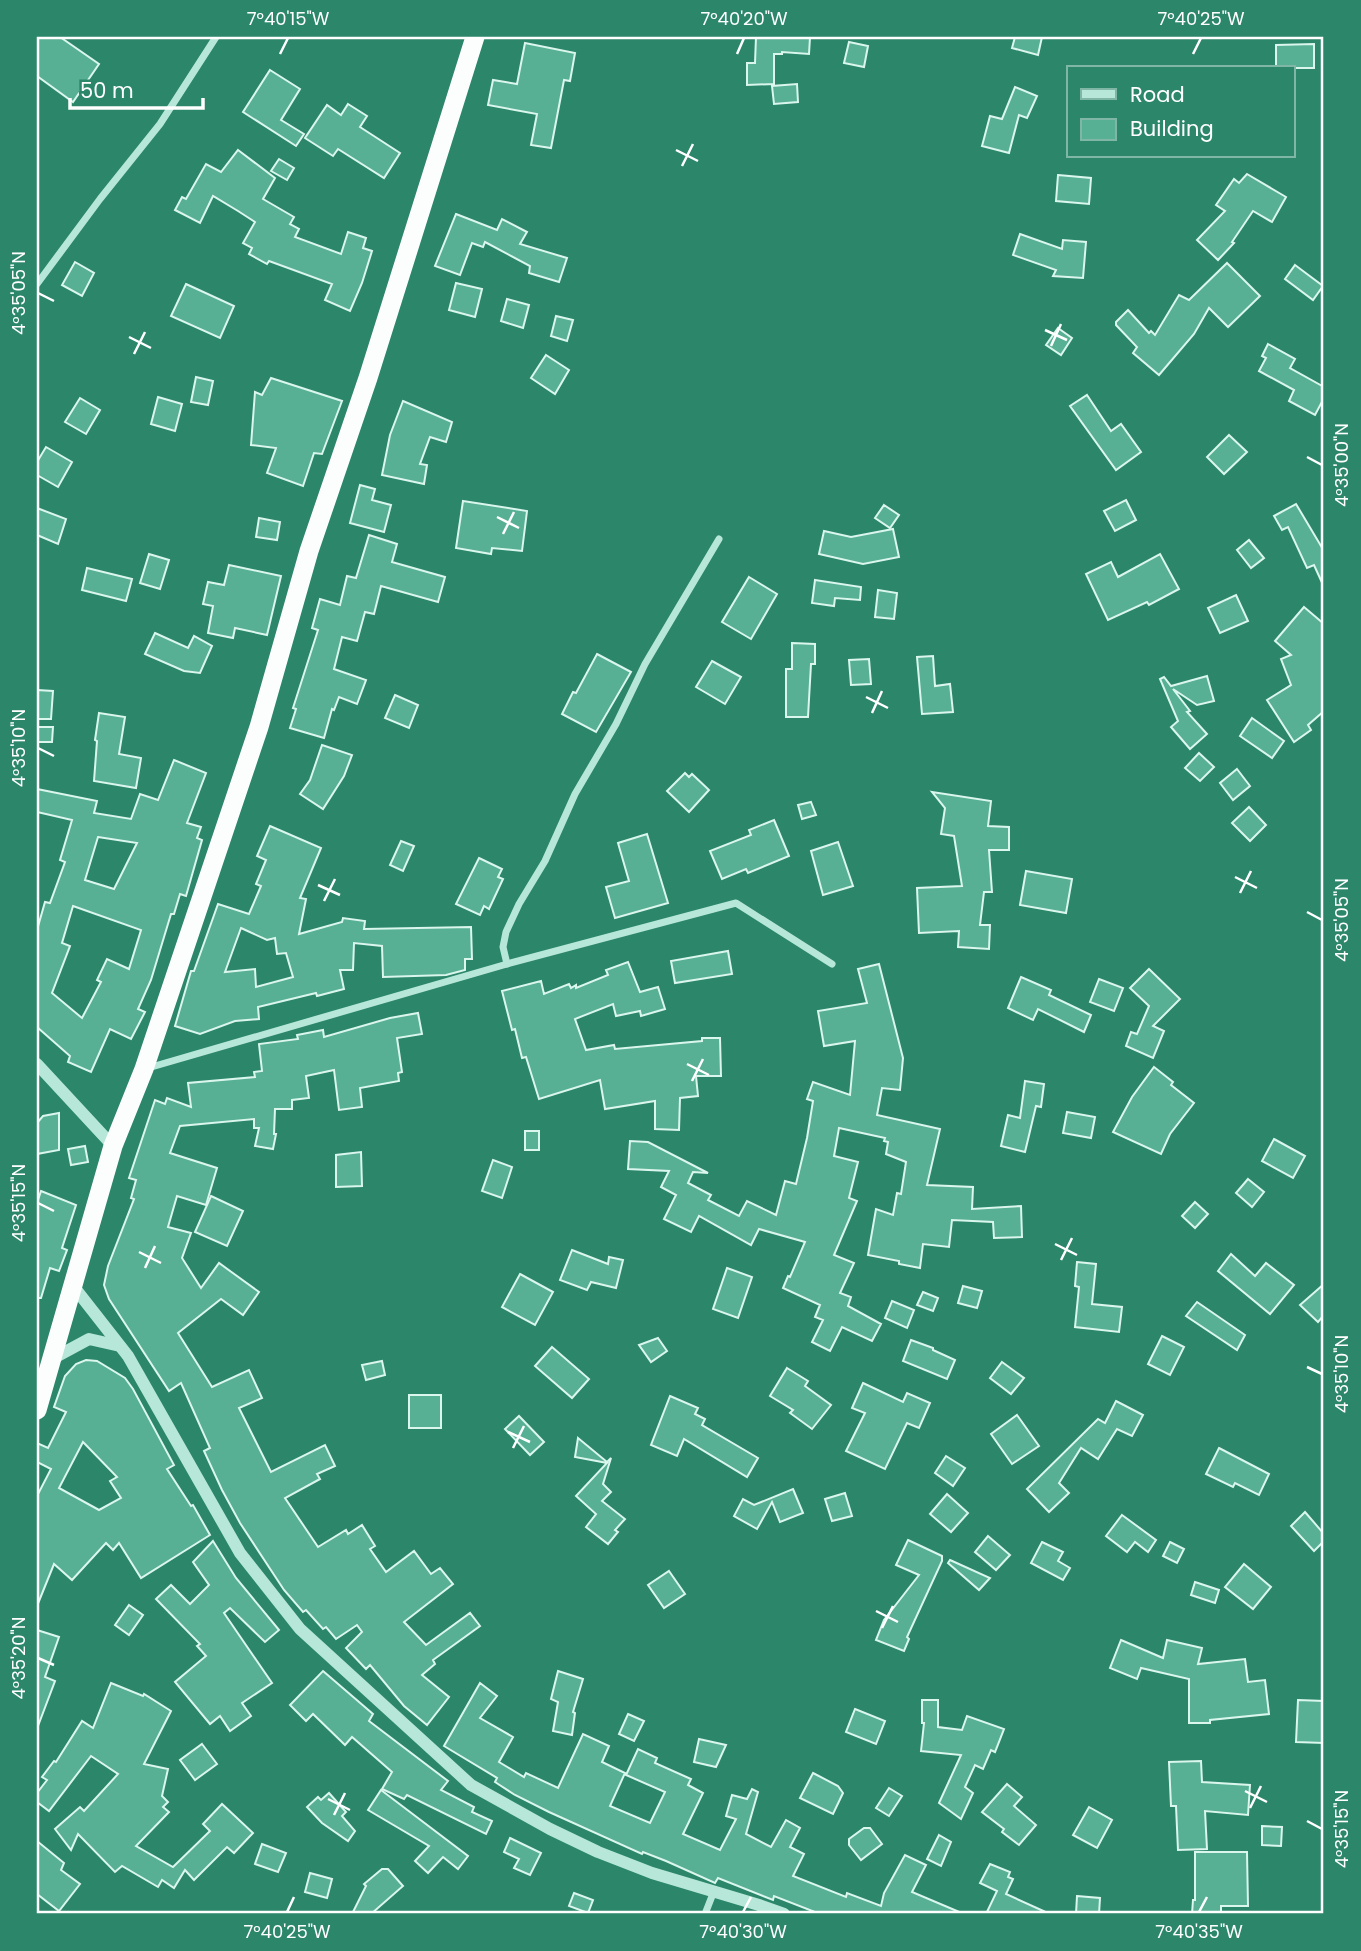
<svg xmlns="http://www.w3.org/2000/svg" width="1361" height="1951" font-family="Poppins,sans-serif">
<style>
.building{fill:#57af94;stroke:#daf6ed;stroke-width:2;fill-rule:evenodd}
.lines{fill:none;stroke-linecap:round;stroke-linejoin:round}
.minor{stroke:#b7e7d8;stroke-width:7}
.tertiary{stroke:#b7e7d8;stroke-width:12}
.trunk{stroke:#fcfefe;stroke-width:19}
.ticks{fill:none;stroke:#fff;stroke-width:2.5}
.neatline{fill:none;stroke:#fff;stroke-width:2.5}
.ticks-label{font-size:18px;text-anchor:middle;fill:#fff}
</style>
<rect width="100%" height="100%" fill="#2b866a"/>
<g class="building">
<polygon points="37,37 60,37 99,64 73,102 37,76"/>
<polygon points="756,37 810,37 809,54 782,52 782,54 774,54 774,84 747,85 747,63 755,63"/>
<polygon points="1015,37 1042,37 1038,55 1012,48"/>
<polygon points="849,42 868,46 864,67 844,63"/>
<polygon points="525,43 575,53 570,81 564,80 551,148 531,145 537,114 488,105 493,80 517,84"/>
<polygon points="1314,44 1314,68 1276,68 1276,45"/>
<polygon points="270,70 300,89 281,120 304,134 296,146 243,112"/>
<polygon points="797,84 798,102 774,104 772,86"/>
<polygon points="1015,87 1037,96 1027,118 1019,115 1009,153 982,146 990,116 1002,119"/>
<polygon points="348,104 367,116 360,127 400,153 384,178 338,149 333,156 305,138 327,105 341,115"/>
<polygon points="238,150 275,178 263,199 294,217 290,224 299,229 295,237 341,254 348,232 366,238 363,248 372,251 362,283 350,311 325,300 332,284 269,261 267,264 249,254 252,248 243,243 255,222 238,211 213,196 200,223 175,210 182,197 186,199 206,164 221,172"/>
<polygon points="279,159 294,168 287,180 271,171"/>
<polygon points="1247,174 1286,197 1272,222 1253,211 1232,242 1234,243 1218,260 1197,240 1225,211 1216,205 1234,179 1239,183"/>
<polygon points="1058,175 1091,178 1089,204 1056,201"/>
<polygon points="456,214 497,230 502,219 527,232 520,244 567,258 559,282 529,273 530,266 485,242 483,247 472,243 460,275 435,266"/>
<polygon points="1020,234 1062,249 1063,240 1086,242 1083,278 1053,276 1056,270 1013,255"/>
<polygon points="75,262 94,273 82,296 62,285"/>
<polygon points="1227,263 1260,296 1228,327 1209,308 1194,334 1159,375 1133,353 1137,347 1116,325 1116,322 1128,310 1149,333 1151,331 1155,335 1179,295 1189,300"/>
<polygon points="1295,265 1323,286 1313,300 1285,279"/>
<polygon points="456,283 482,289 475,317 449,310"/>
<polygon points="186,284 234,306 220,338 171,316"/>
<polygon points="507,299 529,305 523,328 501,321"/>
<polygon points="556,316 573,320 567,341 551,336"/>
<polygon points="1058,328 1072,338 1061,355 1046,345"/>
<polygon points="1268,344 1295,359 1290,368 1324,387 1324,398 1315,415 1289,401 1294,390 1259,371 1266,358 1262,356"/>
<polygon points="546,355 569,370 555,394 531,378"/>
<polygon points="196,377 213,381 208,405 191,402"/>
<polygon points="271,378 342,401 322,454 314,453 303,486 267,473 276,448 251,445 255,392 262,395"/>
<polygon points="1087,395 1111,431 1121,424 1141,452 1116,470 1070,406"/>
<polygon points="158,397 182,404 175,431 151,424"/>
<polygon points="80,398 100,410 86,434 65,422"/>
<polygon points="403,401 452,422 446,442 430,437 420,464 427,465 424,484 382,475 390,435"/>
<polygon points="1229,435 1247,452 1224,474 1207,457"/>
<polygon points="46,447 72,462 58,487 37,475 37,462"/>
<polygon points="360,485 375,489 372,500 391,505 384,532 350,523"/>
<polygon points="1126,500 1136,520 1115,531 1104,511"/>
<polygon points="463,501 527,511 522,551 492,548 491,554 456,548"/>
<polygon points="1296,504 1324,551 1324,587 1314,565 1307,568 1288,527 1282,530 1274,516"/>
<polygon points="884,505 899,515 890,528 875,518"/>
<polygon points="37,508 66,519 58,544 37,535"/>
<polygon points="259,518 280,522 277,540 256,537"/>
<polygon points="893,529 899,557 863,564 819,554 824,531 851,537"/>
<polygon points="369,535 397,544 392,562 445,577 438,602 381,586 374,614 365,612 357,641 342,637 334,669 366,680 357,704 339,697 334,710 332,709 324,738 290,728 296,709 293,708 318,630 312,628 320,599 340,605 347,576 356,578"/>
<polygon points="1249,540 1264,558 1251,568 1237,550"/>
<polygon points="149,554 169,560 160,589 140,583"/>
<polygon points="1160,554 1179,589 1149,605 1147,602 1108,620 1086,574 1111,562 1118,577"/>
<polygon points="229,565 281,576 267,635 235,628 233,638 208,633 213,606 203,604 208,582 224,585"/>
<polygon points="87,568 132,579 126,601 82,590"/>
<polygon points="749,577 777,594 751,639 722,622"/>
<polygon points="815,580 861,587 860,600 835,598 834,606 812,603"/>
<polygon points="878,590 897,593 894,619 875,617"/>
<polygon points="1236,595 1248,621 1220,633 1208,608"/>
<polygon points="1304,607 1324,624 1324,711 1308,725 1311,730 1294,742 1267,700 1291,685 1281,659 1291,655 1275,641"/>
<polygon points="155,633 188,648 194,636 212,646 200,673 184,671 145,654"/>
<polygon points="792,643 815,644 815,664 811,664 808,717 786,717 786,669 792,669"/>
<polygon points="597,654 631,672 596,732 562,714 573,692 576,693"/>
<polygon points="933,656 935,686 950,684 953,712 922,714 917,657"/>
<polygon points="869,659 871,684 851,685 849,660"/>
<polygon points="712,661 741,677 725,704 696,687"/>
<polygon points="1207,676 1214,701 1197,705 1173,689 1190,711 1187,712 1207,734 1190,749 1171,727 1178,721 1160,679 1164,677 1171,686"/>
<polygon points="37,690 53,691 51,719 37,719"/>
<polygon points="395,695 418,705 409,728 385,718"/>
<polygon points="99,713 125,717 119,754 141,758 136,788 94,781 97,741 95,740"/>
<polygon points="1252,718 1284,741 1272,758 1240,736"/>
<polygon points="38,727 53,727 52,742 38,742"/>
<polygon points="322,745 352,755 344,776 323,809 300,794 310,780"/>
<polygon points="1199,753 1214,767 1200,781 1185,768"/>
<path d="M174,760L206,773L187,823L201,827L197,838L202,840L186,896L180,894L174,914H171L151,980L138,1009L145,1012L131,1039L110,1029L91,1072L68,1062L70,1056L37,1027V930L45,902L50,903L65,862L60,860L72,820L37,812V789L97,801L94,813L131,819L140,794L158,800ZM98,837L137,843L114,889L85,880ZM73,906L141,930L129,969L107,959L97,980L101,982L82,1018L52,993L70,946L62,943Z"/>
<polygon points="1237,769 1250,786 1233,800 1220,783"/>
<polygon points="685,773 689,777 692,774 709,790 689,812 667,791"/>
<polygon points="932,792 991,801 988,826 1009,827 1009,850 989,850 992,892 984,892 980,925 990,925 989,949 958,947 959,931 919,933 917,888 962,886 954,836 941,834 945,808"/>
<polygon points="811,802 816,815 802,819 798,805"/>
<polygon points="1249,807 1266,825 1250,841 1232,823"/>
<polygon points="774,820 789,856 748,873 746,869 722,879 710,851 751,835 749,830"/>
<path d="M270,826L321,848L300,898L306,899L299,934L342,922L343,918L365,921L364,929L471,927L472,959H465V970L446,975L383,977L382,946L354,943L353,970H340L344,989L317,996L316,993L258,1007L259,1019L235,1021L200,1034L175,1026L191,971H194L218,904L249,914L261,886L256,884L266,860L257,856ZM241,928L267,940L275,938L277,954L286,953L293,977L256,987L255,969L225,972Z"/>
<polygon points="647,834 668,903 615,918 606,887 629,881 618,843"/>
<polygon points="401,841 414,846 403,871 390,865"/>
<polygon points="838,842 853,886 823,895 811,851"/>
<polygon points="479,858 502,869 498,877 503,879 489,909 484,906 480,915 456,904"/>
<polygon points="1026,871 1072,879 1066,913 1020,905"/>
<polygon points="728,951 732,974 675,983 671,961"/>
<polygon points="628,962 640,992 658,987 665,1009 641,1016 640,1011 616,1016 613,1004 575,1019 586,1050 614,1045 615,1049 702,1041 702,1038 720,1038 721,1076 696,1076 698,1096 680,1098 679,1130 655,1129 655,1101 605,1109 600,1080 539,1099 526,1057 522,1058 515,1029 512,1030 502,991 541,981 544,994 569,984 571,988 576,985 576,988 608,975 606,970"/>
<polygon points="879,964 903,1058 900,1090 882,1088 877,1115 940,1129 927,1185 973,1187 972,1209 1021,1206 1022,1237 994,1238 993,1222 952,1220 949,1247 923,1244 920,1268 899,1264 899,1261 868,1255 876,1209 893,1215 897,1193 901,1194 906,1162 886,1154 888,1142 884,1141 885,1138 839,1128 834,1156 858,1162 849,1198 857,1201 834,1255 854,1263 840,1293 851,1297 848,1306 881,1324 872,1341 842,1327 830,1351 812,1342 823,1320 815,1317 820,1305 783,1288 788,1276 790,1277 805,1242 759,1229 751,1245 699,1216 691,1232 664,1219 676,1195 661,1187 669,1171 628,1169 630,1141 648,1142 708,1173 693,1172 688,1183 711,1195 708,1200 739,1216 747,1201 776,1215 785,1181 796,1184 807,1138 813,1101 807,1099 813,1082 850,1095 855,1041 824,1046 818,1011 867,1003 858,969"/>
<polygon points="1149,969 1180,999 1153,1026 1164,1031 1153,1058 1126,1046 1131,1032 1137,1034 1149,1006 1130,988"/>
<polygon points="1021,977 1051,990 1049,995 1091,1015 1084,1032 1038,1009 1033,1020 1008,1008"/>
<polygon points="1099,979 1123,988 1114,1011 1090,1002"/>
<polygon points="418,1013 422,1034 397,1038 402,1072 398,1073 399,1081 360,1088 362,1107 339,1110 334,1070 306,1076 309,1098 292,1100 292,1109 275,1109 274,1134 276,1134 273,1149 255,1146 259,1128 254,1128 254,1119 180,1126 170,1153 217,1168 206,1205 177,1196 168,1227 191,1233 182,1258 201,1288 219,1263 259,1292 243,1315 221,1299 178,1333 212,1387 249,1370 262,1398 239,1408 271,1472 325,1445 335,1466 317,1474 320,1479 285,1498 318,1547 346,1530 348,1534 362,1525 375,1546 370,1549 386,1572 414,1551 431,1574 440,1568 453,1584 404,1622 426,1645 470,1613 480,1626 433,1660 435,1664 422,1675 449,1697 427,1725 404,1706 370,1665 366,1669 346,1648 362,1632 357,1625 336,1639 326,1627 323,1629 306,1610 303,1612 284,1590 240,1523 222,1490 204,1451 210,1448 181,1383 169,1391 109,1299 104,1285 108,1266 134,1199 131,1198 136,1180 129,1178 155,1100 165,1104 167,1098 191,1107 188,1083 255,1077 254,1072 262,1071 259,1044 298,1039 297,1035 323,1030 324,1037 390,1018"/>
<polygon points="1154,1067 1173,1082 1171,1085 1194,1103 1170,1134 1161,1154 1113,1132 1132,1097"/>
<polygon points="1025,1081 1044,1084 1041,1107 1036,1106 1025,1152 1001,1146 1008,1115 1020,1118"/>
<polygon points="1067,1112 1095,1117 1091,1138 1063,1133"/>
<polygon points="59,1113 59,1150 37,1154 37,1123 43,1116"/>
<rect x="525" y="1131" width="14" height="19"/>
<polygon points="1274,1139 1305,1156 1293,1178 1262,1161"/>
<polygon points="85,1146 88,1162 71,1165 68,1149"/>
<polygon points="361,1152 362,1186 336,1187 336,1155"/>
<polygon points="493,1160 512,1167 502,1198 482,1191"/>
<polygon points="1248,1179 1264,1192 1252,1207 1236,1193"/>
<polygon points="41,1191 76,1205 62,1248 67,1250 59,1271 50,1268 41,1298 37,1298 37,1203"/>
<polygon points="211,1196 243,1211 227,1246 195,1232"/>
<polygon points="1195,1202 1208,1214 1195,1228 1182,1216"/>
<polygon points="572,1250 608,1264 609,1257 623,1260 616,1288 591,1282 587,1290 560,1280"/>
<polygon points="1231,1254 1255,1276 1266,1263 1294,1285 1270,1314 1218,1271"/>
<polygon points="1077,1262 1096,1264 1092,1304 1122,1307 1119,1332 1075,1327 1079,1287 1075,1286"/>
<polygon points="727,1268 752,1277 738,1318 713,1309"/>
<polygon points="520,1274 553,1292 535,1325 502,1307"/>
<polygon points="1324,1284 1324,1315 1318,1322 1300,1305"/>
<polygon points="963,1286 982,1291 977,1308 958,1303"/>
<polygon points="923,1292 938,1298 933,1311 917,1305"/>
<polygon points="892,1301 914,1310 907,1328 885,1318"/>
<polygon points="1197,1302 1245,1335 1237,1350 1186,1316"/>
<polygon points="1162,1336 1184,1347 1170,1375 1148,1364"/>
<polygon points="658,1338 667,1351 651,1362 639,1345"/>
<polygon points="911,1340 933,1348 933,1350 955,1360 947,1379 903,1361"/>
<polygon points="552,1347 589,1379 572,1398 535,1366"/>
<path d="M86,1360L97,1361L125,1378L133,1389L174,1465L167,1469L191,1506L193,1505L210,1535L141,1578L119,1543L113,1550L106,1543L72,1580L54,1564L37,1606V1496L51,1469L37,1462V1443L48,1448L66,1412L54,1407L65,1376L76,1364ZM83,1442L117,1477L110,1481L121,1498L99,1510L59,1488Z"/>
<polygon points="382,1361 385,1375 366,1380 362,1365"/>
<polygon points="1002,1362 1024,1378 1011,1394 990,1378"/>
<polygon points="787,1368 808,1381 805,1386 831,1405 812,1429 790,1413 793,1410 770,1396"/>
<polygon points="863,1383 903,1402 907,1393 930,1403 919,1428 907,1423 885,1469 846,1451 865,1413 852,1408"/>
<rect x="409" y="1395" width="32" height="33"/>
<polygon points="670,1396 698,1408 695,1414 705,1419 702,1425 758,1458 747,1477 684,1439 677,1456 651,1445"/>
<polygon points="1116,1401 1143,1415 1132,1436 1117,1429 1098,1459 1081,1448 1059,1483 1069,1493 1049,1512 1027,1489 1098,1419 1105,1423"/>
<polygon points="1017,1415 1039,1446 1012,1464 991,1434"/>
<polygon points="519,1416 544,1442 530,1455 505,1429"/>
<polygon points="578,1438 607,1462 611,1458 603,1484 611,1492 602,1501 625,1519 615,1530 618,1532 608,1544 586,1527 596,1514 576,1496 607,1463 575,1457"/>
<polygon points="1219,1448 1269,1474 1259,1495 1235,1483 1233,1487 1206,1474"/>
<polygon points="946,1456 965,1468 953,1486 935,1473"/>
<polygon points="793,1489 803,1513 780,1522 772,1502 757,1529 734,1516 743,1499 754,1505"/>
<polygon points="845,1493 852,1516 832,1521 825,1499"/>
<polygon points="947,1494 968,1513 951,1532 930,1514"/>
<polygon points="1305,1512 1324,1534 1324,1541 1314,1551 1291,1526"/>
<polygon points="1122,1515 1156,1540 1148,1552 1135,1542 1127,1552 1106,1536"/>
<polygon points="988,1536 1010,1555 996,1570 975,1552"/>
<polygon points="908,1540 942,1556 942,1561 907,1637 909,1639 904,1651 876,1640 884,1620 919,1575 896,1565"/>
<polygon points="213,1541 236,1578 279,1630 265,1642 230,1608 224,1613 272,1683 242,1703 251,1716 230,1731 220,1716 210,1724 175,1682 206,1656 197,1646 200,1644 156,1599 171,1585 190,1604 209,1585 193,1562"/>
<polygon points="1042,1542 1063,1552 1058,1561 1070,1568 1063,1580 1031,1563"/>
<polygon points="1170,1542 1184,1549 1177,1563 1163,1556"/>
<polygon points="950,1560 990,1578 979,1590 948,1563"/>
<polygon points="1244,1564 1271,1587 1253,1609 1225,1587"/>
<polygon points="669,1571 685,1594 664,1608 648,1585"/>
<polygon points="1195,1582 1219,1590 1215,1603 1191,1595"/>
<polygon points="129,1605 143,1615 129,1635 115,1625"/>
<polygon points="37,1630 59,1637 45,1677 55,1681 38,1726"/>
<polygon points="1121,1640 1163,1658 1167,1640 1202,1648 1198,1664 1245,1659 1248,1682 1265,1680 1269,1714 1210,1720 1210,1723 1189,1723 1189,1679 1141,1668 1137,1679 1110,1668"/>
<polygon points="323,1671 373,1714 369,1721 448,1781 441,1790 474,1807 472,1812 492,1821 486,1834 407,1795 404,1799 382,1789 392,1772 352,1737 345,1745 313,1714 306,1721 290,1705"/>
<polygon points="558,1671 583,1679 573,1712 575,1713 572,1735 553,1731 558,1702 551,1699"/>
<polygon points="111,1683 143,1696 144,1694 171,1711 144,1764 168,1769 162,1796 168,1802 163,1807 169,1812 136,1846 173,1867 210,1831 203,1824 222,1804 253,1833 234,1853 227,1847 194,1880 185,1870 174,1888 162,1880 158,1887 122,1866 115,1872 78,1834 71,1850 55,1829 80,1807 84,1811 118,1774 91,1756 49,1811 37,1802 37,1793 47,1780 42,1777 54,1761 56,1762 82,1721 93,1728"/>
<polygon points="480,1683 497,1696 480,1718 513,1737 499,1762 524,1777 526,1773 558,1788 583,1734 609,1746 602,1762 625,1773 610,1806 650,1823 665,1792 626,1775 638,1749 657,1758 655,1763 691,1779 688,1785 703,1793 683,1834 720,1850 736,1819 726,1816 732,1795 747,1799 752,1789 758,1792 746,1834 771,1847 786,1820 800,1828 790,1847 804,1854 793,1876 846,1897 847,1893 881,1906 884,1893 905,1855 926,1865 912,1892 964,1914 820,1914 774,1896 773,1900 718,1878 715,1883 666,1861 643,1852 642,1854 549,1812 515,1795 495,1782 497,1778 444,1746"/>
<polygon points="922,1700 938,1700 938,1727 962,1730 967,1716 1004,1729 995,1752 991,1750 983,1769 975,1765 965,1787 973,1793 961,1819 939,1803 961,1755 921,1751 924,1723 922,1723"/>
<polygon points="1298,1700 1324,1701 1324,1743 1296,1742"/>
<polygon points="855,1709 885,1721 876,1744 846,1732"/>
<polygon points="628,1714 644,1721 634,1741 619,1734"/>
<polygon points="699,1739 726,1745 716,1767 694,1762"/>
<polygon points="202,1744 217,1764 195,1780 180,1760"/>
<polygon points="1201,1761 1202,1782 1250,1785 1248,1815 1205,1811 1207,1849 1178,1850 1176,1806 1171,1806 1169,1762"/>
<polygon points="813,1773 838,1786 843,1793 833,1814 800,1798"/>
<polygon points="1007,1784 1022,1797 1014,1806 1036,1825 1019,1845 1002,1832 1004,1829 982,1812"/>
<polygon points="889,1788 902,1796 889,1816 876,1808"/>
<polygon points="381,1790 468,1856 458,1869 443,1857 428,1873 415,1861 429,1846 368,1810"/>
<polygon points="329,1793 346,1812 342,1816 355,1831 348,1841 322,1823 307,1807 318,1797 321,1800"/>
<polygon points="1089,1807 1112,1820 1097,1848 1073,1835"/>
<polygon points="1262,1826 1282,1827 1281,1846 1262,1845"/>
<polygon points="864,1828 870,1828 882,1844 861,1860 849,1845 849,1839"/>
<polygon points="939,1835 951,1842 941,1866 927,1859"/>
<polygon points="510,1838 541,1853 530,1875 514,1868 519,1859 504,1852"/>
<polygon points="37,1841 64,1863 61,1870 80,1884 59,1911 37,1894"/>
<polygon points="262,1844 286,1853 278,1872 255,1864"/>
<polygon points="1195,1852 1247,1852 1248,1906 1221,1906 1221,1914 1192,1914 1193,1900 1195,1900"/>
<polygon points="990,1864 1010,1872 1008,1877 1013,1879 1006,1894 1050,1914 986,1914 997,1891 980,1883"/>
<polygon points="382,1869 388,1869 403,1886 371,1914 352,1914 366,1886 364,1884"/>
<polygon points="310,1873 332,1879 327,1898 305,1892"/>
<polygon points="574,1893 593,1900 588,1913 569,1906"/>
<polygon points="1077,1896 1100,1898 1099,1914 1076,1914"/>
</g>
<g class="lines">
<g class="minor">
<polyline points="37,284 100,199 160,124 216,37"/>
<polyline points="507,964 503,947 506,932 519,904 545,861 575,794 616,724 645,664 719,539"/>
<polyline points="148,1068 507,964 736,903 832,964"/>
<polyline points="705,1914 714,1891"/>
</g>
<g class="tertiary">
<polyline points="37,1064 113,1146"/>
<polyline points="74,1287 128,1356 240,1553 300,1629 471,1785 550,1829 598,1852 652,1873 759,1905 784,1914"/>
<polyline points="52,1359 89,1339 120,1346"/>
</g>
<polyline class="trunk" points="37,1410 113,1146 144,1069 259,727 309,551 368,378 475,37"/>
</g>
<path class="ticks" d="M280,54L288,38M737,54L744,38M1193,54L1201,38M676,150L698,161M682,166L693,144M38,293L54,301M1045,330L1067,340M129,337L151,348M1051,346L1061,324M134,354L145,332M1307,457L1322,465M497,517L519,528M503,534L514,512M866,697L888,708M872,713L882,691M38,748L54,756M1235,877L1257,888M318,885L340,895M1240,893L1251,871M324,901L335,879M1307,912L1322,920M687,1064L709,1075M692,1081L703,1059M38,1203L54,1211M1055,1244L1077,1255M139,1252L161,1263M1061,1260L1072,1238M145,1268L155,1246M1307,1367L1322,1374M508,1432L530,1442M513,1448L524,1426M876,1611L898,1622M882,1628L893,1606M38,1658L54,1665M1245,1791L1267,1802M328,1799L350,1810M1250,1808L1261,1786M334,1815L345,1793M1307,1821L1322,1829M287,1912L294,1897M743,1912L751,1897M1199,1912L1207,1897"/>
<rect width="1361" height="1951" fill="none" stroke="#2b866a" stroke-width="77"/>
<rect x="1067" y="66" width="228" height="91" fill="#2b866a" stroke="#80b6a6" stroke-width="2"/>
<rect x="1081" y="89" width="35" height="10" fill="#b7e7d8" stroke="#80b6a6" stroke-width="2"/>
<text x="1130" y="102" font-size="21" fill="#ffffff">Road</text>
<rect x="1081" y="119" width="35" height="21" fill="#57af94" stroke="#80b6a6" stroke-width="2"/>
<text x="1130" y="136" font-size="21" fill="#ffffff">Building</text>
<path d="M70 98v10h133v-10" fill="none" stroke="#ffffff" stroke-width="3.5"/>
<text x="80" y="98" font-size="21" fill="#ffffff" stroke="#2b866a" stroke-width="5" paint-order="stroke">50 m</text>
<rect x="38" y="38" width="1284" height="1874" class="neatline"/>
<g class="ticks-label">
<text x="288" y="25">7°40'15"W</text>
<text x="744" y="25">7°40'20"W</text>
<text x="1201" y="25">7°40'25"W</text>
<text transform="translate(19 293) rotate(-90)" y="6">4°35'05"N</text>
<text transform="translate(1342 465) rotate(-90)" y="6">4°35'00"N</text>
<text transform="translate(19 748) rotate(-90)" y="6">4°35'10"N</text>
<text transform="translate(1342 920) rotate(-90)" y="6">4°35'05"N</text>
<text transform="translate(19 1203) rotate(-90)" y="6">4°35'15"N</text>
<text transform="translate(1342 1374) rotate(-90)" y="6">4°35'10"N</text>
<text transform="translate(19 1658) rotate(-90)" y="6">4°35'20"N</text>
<text transform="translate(1342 1829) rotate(-90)" y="6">4°35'15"N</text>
<text x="287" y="1938">7°40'25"W</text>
<text x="743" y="1938">7°40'30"W</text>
<text x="1199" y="1938">7°40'35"W</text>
</g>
</svg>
